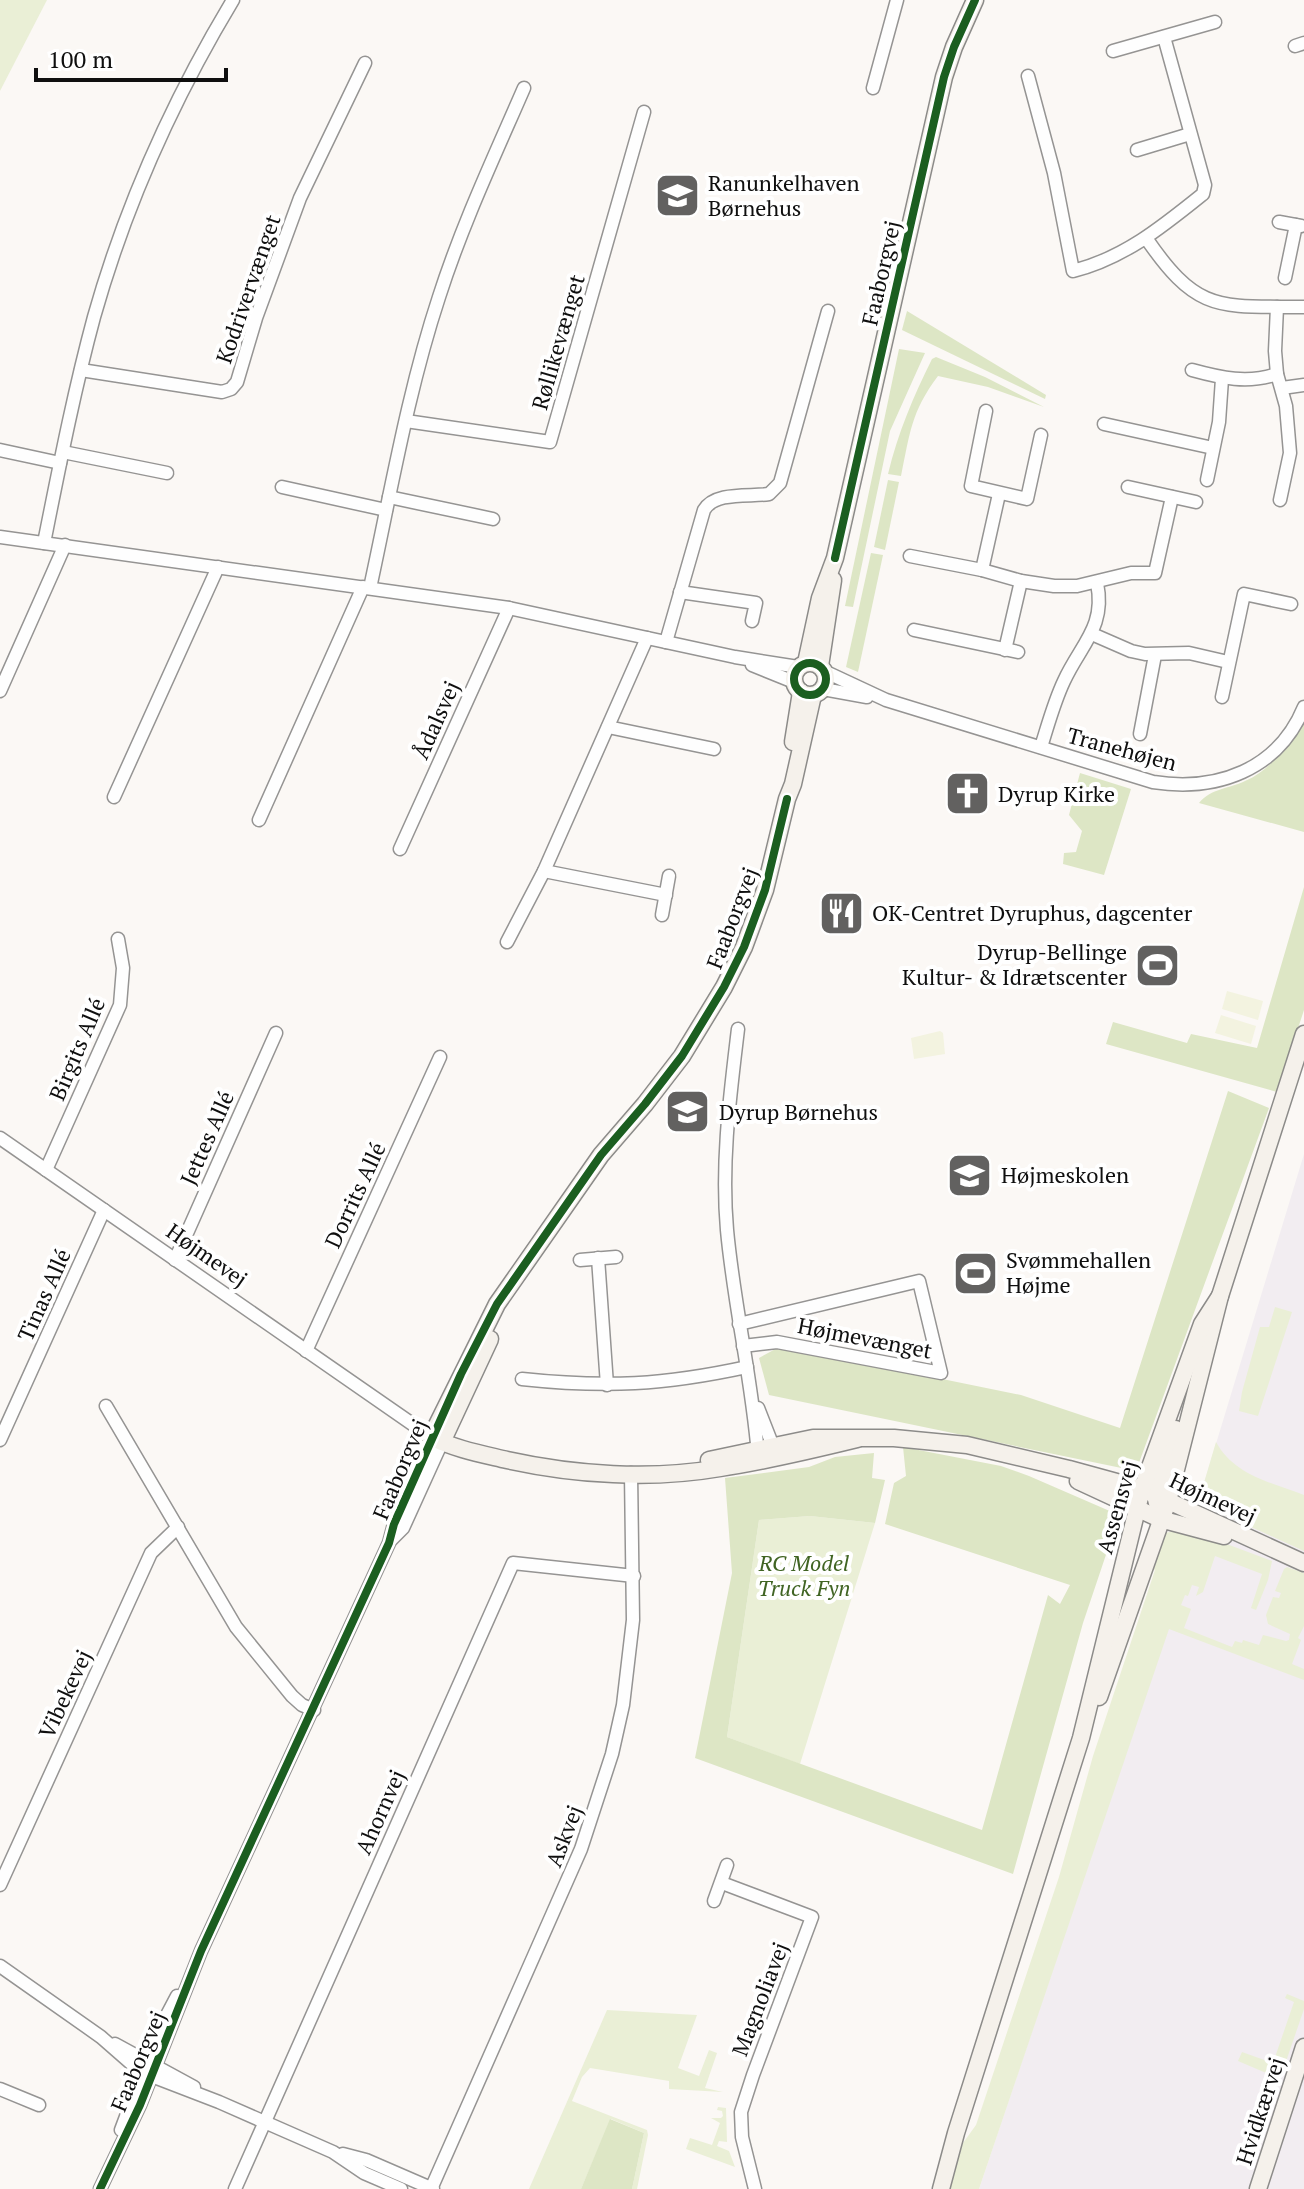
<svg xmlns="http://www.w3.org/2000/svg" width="1304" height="2189" font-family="'PT Serif',serif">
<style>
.industrial{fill:#f2edf1}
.green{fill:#eaefd6}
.forest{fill:#dde6c5}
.pitch{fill:#f3f3e0}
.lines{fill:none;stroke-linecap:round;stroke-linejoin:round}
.street-casing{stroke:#959493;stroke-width:15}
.secondary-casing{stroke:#8c8b89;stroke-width:19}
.street{stroke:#fefefe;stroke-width:12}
.secondary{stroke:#f5f1eb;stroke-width:16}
.cycleway-casing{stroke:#fff;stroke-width:13}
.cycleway{stroke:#1b5e20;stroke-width:8}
.labels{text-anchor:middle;stroke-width:8;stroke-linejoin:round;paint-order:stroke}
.poi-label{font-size:22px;fill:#0f0f0f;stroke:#fff;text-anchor:start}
.street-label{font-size:22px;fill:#0f0f0f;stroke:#fff}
.park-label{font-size:22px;font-style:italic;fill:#406423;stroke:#fff}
</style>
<rect width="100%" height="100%" fill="#fbf8f5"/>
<polygon class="industrial" points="1304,1154 1304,2189 979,2189 1138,1717 1129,1703 1172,1536 1198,1503"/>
<g class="green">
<polygon points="0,0 47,0 0,91"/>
<polygon points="1275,1307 1292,1312 1258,1416 1239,1411 1242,1392 1260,1327 1269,1327"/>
<path d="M1216,1442C1234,1475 1270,1482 1304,1495V1551L1198,1503Z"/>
<polygon points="810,1516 875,1523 800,1764 727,1737 759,1520"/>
<polygon points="1174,1531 1208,1537 1272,1561 1268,1580 1256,1610 1251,1608 1262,1574 1215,1556 1203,1592 1196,1596 1199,1587 1192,1585 1188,1596 1185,1595 1181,1605 1191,1609 1184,1628 1232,1647 1235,1641 1242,1643 1243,1640 1259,1645 1263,1635 1286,1641 1289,1640 1290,1634 1268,1624 1266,1615 1273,1597 1279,1598 1281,1593 1275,1591 1284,1569 1287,1567 1304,1573 1304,1626 1298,1638 1301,1640 1292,1664 1304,1669 1304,1680 1169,1629 979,2189 949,2189 963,2143 976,2125 1059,1877 1093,1756 1155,1570 1149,1567 1165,1533"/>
<polygon points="1287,1994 1304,2001 1304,2009 1280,2079 1238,2061 1242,2052 1273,2063 1294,2002 1285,1998"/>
<polygon points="607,2010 697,2015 678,2068 699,2076 709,2050 717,2053 705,2088 723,2092 669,2089 669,2081 590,2068 582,2077 572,2101 647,2130 648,2135 637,2189 632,2189 644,2133 611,2119 581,2189 529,2189"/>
<polygon points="718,2107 726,2108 727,2142 719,2141 717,2146 729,2151 735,2167 686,2149 690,2138 712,2145 720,2123 711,2118 721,2118 723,2116 722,2111 717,2110"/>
</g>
<g class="forest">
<polygon points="907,311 1046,395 1045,399 902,330"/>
<polygon points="899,349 925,353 890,431 853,607 845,606"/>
<path d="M936,357L985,377L1044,407L988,387L938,376C911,412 910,433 901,476L888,474C898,433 913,397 932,359Z"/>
<polygon points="888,480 899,482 885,550 874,547"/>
<polygon points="871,553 883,555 858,672 846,667"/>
<path d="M1304,722V832L1199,803C1212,788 1228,789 1245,781C1271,770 1288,744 1304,722Z"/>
<polygon points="1080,773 1131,789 1104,875 1063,864 1064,853 1076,852 1082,831 1069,815"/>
<polygon points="1304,887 1304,1010 1277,1092 1106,1044 1113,1022 1187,1043 1191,1034 1257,1048"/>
<polygon points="1228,1091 1269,1108 1136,1471 769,1395 759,1358 781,1346 1021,1395 1120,1428"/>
<polygon points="903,1447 1001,1466 1029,1476 1112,1512 1115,1528 1083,1623 1013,1874 695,1758 732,1573 725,1478 809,1467 835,1457 874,1453 872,1478 885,1480 875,1523 810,1516 759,1520 727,1737 982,1830 1048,1595 1060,1604 1070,1585 885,1524 894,1483 906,1476"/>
<polygon points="610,2119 644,2133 632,2189 581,2189"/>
</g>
<g class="pitch">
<polygon points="1227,991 1263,1001 1258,1020 1222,1009"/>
<polygon points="1221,1015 1256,1026 1251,1044 1215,1033"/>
<polygon points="940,1031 943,1033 945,1054 914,1059 911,1038"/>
</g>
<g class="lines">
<defs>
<g id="street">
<polyline points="1295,46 1304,43"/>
<polyline points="1113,51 1215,22"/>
<path d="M1028,76L1054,173L1073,271C1124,258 1162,227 1203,194L1205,185L1164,37"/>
<polyline points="873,88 897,0"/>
<polyline points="1137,150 1190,134"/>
<polyline points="1279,222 1301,226"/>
<path d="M1146,238C1198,314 1219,306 1304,307"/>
<polyline points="1285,278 1296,225"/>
<polyline points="1277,307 1275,351 1277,374 1286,406 1290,453 1280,500"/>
<polyline points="81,370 222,392 231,389 237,382 256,318 300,198 365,63"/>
<path d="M1192,370C1221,378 1248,384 1277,374"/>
<polyline points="1282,388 1304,385"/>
<polyline points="986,411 971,486 1027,499 1041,435"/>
<polyline points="406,421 550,442 644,112"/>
<polyline points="1104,424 1213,448"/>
<polyline points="0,450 60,463"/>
<polyline points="63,452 167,473"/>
<polyline points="1207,480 1219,422 1222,379"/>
<polyline points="282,487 386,510"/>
<polyline points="1128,487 1196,502"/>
<polyline points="389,497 493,519"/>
<polyline points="0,537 509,608 735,657 798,667"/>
<path d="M44,543C59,468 74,391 94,317C125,207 174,98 233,0"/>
<polyline points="910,556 982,570 1021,581 1054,586 1077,586 1131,573 1155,573 1172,497"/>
<polyline points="982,570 999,494"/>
<path d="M370,588C391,491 408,391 439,297C462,225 494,157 524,88"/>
<polyline points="680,592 756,603 752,621"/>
<polyline points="914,630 1018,652"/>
<polyline points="1092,634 1131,651 1145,654 1189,653 1228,662"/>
<path d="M666,642L704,510C715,491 750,497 769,494L780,483L828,311"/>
<polyline points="1005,650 1021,581"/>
<polyline points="752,665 794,682"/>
<path d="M826,672L886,700L1153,782C1217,792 1278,770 1304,707"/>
<polyline points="823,689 867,697"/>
<polyline points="0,691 65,545"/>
<polyline points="1222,697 1244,594 1291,604"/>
<polyline points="608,727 714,749"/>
<polyline points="1140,734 1155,655"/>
<path d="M1041,747C1048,725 1054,702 1064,681C1081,644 1106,627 1097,583"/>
<polyline points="114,797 218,567"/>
<polyline points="259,820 363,587"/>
<polyline points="400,849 509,608"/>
<polyline points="544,871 666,895"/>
<polyline points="662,915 669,876"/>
<polyline points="507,942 544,871 647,638"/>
<path d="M738,1029C730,1096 721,1163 727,1230C734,1306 752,1379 758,1455"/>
<polyline points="0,1138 431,1437 394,1524 389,1543 201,1951 140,2105 100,2189"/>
<polyline points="46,1170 120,1005 123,968 118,939"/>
<polyline points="598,1258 607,1385"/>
<polyline points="175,1260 276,1033"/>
<polyline points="580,1260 616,1257"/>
<polyline points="739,1324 919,1281 941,1373 777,1342 743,1346"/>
<polyline points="306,1351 440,1057"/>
<path d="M522,1379C606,1388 664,1385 747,1367"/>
<polyline points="106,1406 236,1627 292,1696 302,1705 314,1710"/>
<polyline points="758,1408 776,1454"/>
<polyline points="0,1440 104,1210"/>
<polyline points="391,1540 403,1528 442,1442"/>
<polyline points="722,1883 812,1917 753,2075 741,2112 742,2137 755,2189"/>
<polyline points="0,1885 151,1553 178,1527"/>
<polyline points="714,1901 727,1865"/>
<polyline points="0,1966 101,2037 141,2072 219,2102 333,2152 364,2173 401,2189"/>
<polyline points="115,2044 194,2087"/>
<polyline points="0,2089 39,2105"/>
<polyline points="121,2130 157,2034 177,1996"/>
<polyline points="343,2154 366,2160 433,2189"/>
<polyline points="235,2189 513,1563 634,1576"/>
<polyline points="431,2189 581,1849 612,1754 623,1705 633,1620 631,1473"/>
</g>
<g id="secondary">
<circle cx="810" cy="679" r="16"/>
<polyline points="806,663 820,598 835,558 944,77 954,47 975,0"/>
<polyline points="820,666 833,580"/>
<path d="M813,695L793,784L787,799L765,890L744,947L724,987L682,1056L645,1104L601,1155L497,1304L431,1437C455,1449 482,1454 507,1460C575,1475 651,1480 720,1468C766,1461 812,1450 857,1439"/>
<polyline points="793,742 801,692"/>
<polyline points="442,1442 490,1339"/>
<polyline points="709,1460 813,1438 894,1438 967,1445 1069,1469 1142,1489 1304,1563"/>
<polyline points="1078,1481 1160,1519 1224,1536"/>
<polyline points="1157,1503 1155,1495 1176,1429"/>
<polyline points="1099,1697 1168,1501 1220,1296 1304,1034"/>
<polyline points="941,2189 956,2133 1081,1738 1142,1489 1202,1324 1220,1296"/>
<polyline points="1258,2189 1304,2047"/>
</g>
</defs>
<use href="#street" class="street-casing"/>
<use href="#secondary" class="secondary-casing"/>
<use href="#street" class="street"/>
<use href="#secondary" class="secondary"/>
<defs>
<g id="cycleway">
<polyline points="835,558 944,77 954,47 975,0"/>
<circle cx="810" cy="679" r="16"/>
<polyline points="100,2189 140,2105 201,1951 389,1543 394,1524 461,1374 497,1304 601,1155 645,1104 682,1056 724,987 744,947 765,890 787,799"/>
</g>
</defs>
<use href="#cycleway" class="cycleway-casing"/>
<use href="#cycleway" class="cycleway"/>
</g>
<defs>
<symbol id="school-square" viewBox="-11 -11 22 22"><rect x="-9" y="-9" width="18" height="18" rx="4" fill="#626160" stroke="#fff"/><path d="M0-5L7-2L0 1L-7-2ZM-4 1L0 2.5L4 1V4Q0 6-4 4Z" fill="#fff"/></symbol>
<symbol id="church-square" viewBox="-11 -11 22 22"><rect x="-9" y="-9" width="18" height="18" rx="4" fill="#626160" stroke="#fff"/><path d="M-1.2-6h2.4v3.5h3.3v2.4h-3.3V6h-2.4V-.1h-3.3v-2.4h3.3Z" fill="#fff"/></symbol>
<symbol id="restaurant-square" viewBox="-11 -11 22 22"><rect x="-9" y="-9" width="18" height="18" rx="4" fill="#626160" stroke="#fff"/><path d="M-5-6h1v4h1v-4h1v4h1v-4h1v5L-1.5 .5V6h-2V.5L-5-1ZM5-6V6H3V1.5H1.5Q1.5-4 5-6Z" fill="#fff"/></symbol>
<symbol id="stadium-square" viewBox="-11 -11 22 22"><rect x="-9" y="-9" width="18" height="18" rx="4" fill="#626160" stroke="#fff"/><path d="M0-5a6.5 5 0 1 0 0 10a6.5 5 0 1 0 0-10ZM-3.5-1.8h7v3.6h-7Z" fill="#fff"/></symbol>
</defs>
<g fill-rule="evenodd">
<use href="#school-square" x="652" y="170" width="51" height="51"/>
<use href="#church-square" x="942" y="768" width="51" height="51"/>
<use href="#restaurant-square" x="816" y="888" width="51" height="51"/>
<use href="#stadium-square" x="1132" y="940" width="51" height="51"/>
<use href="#school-square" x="662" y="1086" width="51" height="51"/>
<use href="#school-square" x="944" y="1150" width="51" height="51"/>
<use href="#stadium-square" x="950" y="1248" width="51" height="51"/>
</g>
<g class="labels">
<g class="poi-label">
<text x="708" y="191">Ranunkelhaven<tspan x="708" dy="25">Børnehus</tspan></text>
<text x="998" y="802">Dyrup Kirke</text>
<text x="872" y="921">OK-Centret Dyruphus, dagcenter</text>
<text x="1127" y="960" text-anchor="end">Dyrup-Bellinge<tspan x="1127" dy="25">Kultur- &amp; Idrætscenter</tspan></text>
<text x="719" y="1120">Dyrup Børnehus</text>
<text x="1001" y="1183">Højmeskolen</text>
<text x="1006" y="1268">Svømmehallen<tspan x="1006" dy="25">Højme</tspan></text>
</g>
<g class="street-label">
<text transform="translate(881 273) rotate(-77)" y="8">Faaborgvej</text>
<text transform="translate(248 289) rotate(-71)" y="8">Kodrivervænget</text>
<text transform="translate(558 342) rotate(-74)" y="8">Røllikevænget</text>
<text transform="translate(436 720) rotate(-66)" y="8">Ådalsvej</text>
<text transform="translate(1122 749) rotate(15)" y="8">Tranehøjen</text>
<text transform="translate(732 918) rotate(-69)" y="8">Faaborgvej</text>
<text transform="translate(77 1049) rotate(-67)" y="8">Birgits Allé</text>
<text transform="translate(207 1138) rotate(-66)" y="8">Jettes Allé</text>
<text transform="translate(355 1195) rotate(-65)" y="8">Dorrits Allé</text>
<text transform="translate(207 1255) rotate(35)" y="8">Højmevej</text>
<text transform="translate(44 1295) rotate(-66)" y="8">Tinas Allé</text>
<text transform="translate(865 1338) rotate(11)" y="8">Højmevænget</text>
<text transform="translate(400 1469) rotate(-67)" y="8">Faaborgvej</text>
<text transform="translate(1213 1498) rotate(25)" y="8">Højmevej</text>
<text transform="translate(1117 1507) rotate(-74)" y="8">Assensvej</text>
<text transform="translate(65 1694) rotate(-65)" y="8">Vibekevej</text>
<text transform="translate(380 1812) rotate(-66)" y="8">Ahornvej</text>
<text transform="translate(564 1836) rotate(-69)" y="8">Askvej</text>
<text transform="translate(760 1999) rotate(-69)" y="8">Magnoliavej</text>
<text transform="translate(138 2061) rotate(-67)" y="8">Faaborgvej</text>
<text transform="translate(1260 2111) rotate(-72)" y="8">Hvidkærvej</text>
</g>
<g class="park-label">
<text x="804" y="1571">RC Model<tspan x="804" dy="25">Truck Fyn</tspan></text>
</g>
</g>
<path d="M36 68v12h190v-12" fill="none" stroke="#0f0f0f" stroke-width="4"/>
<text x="48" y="68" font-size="24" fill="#0f0f0f" stroke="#ffffff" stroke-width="6" paint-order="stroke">100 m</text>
</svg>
